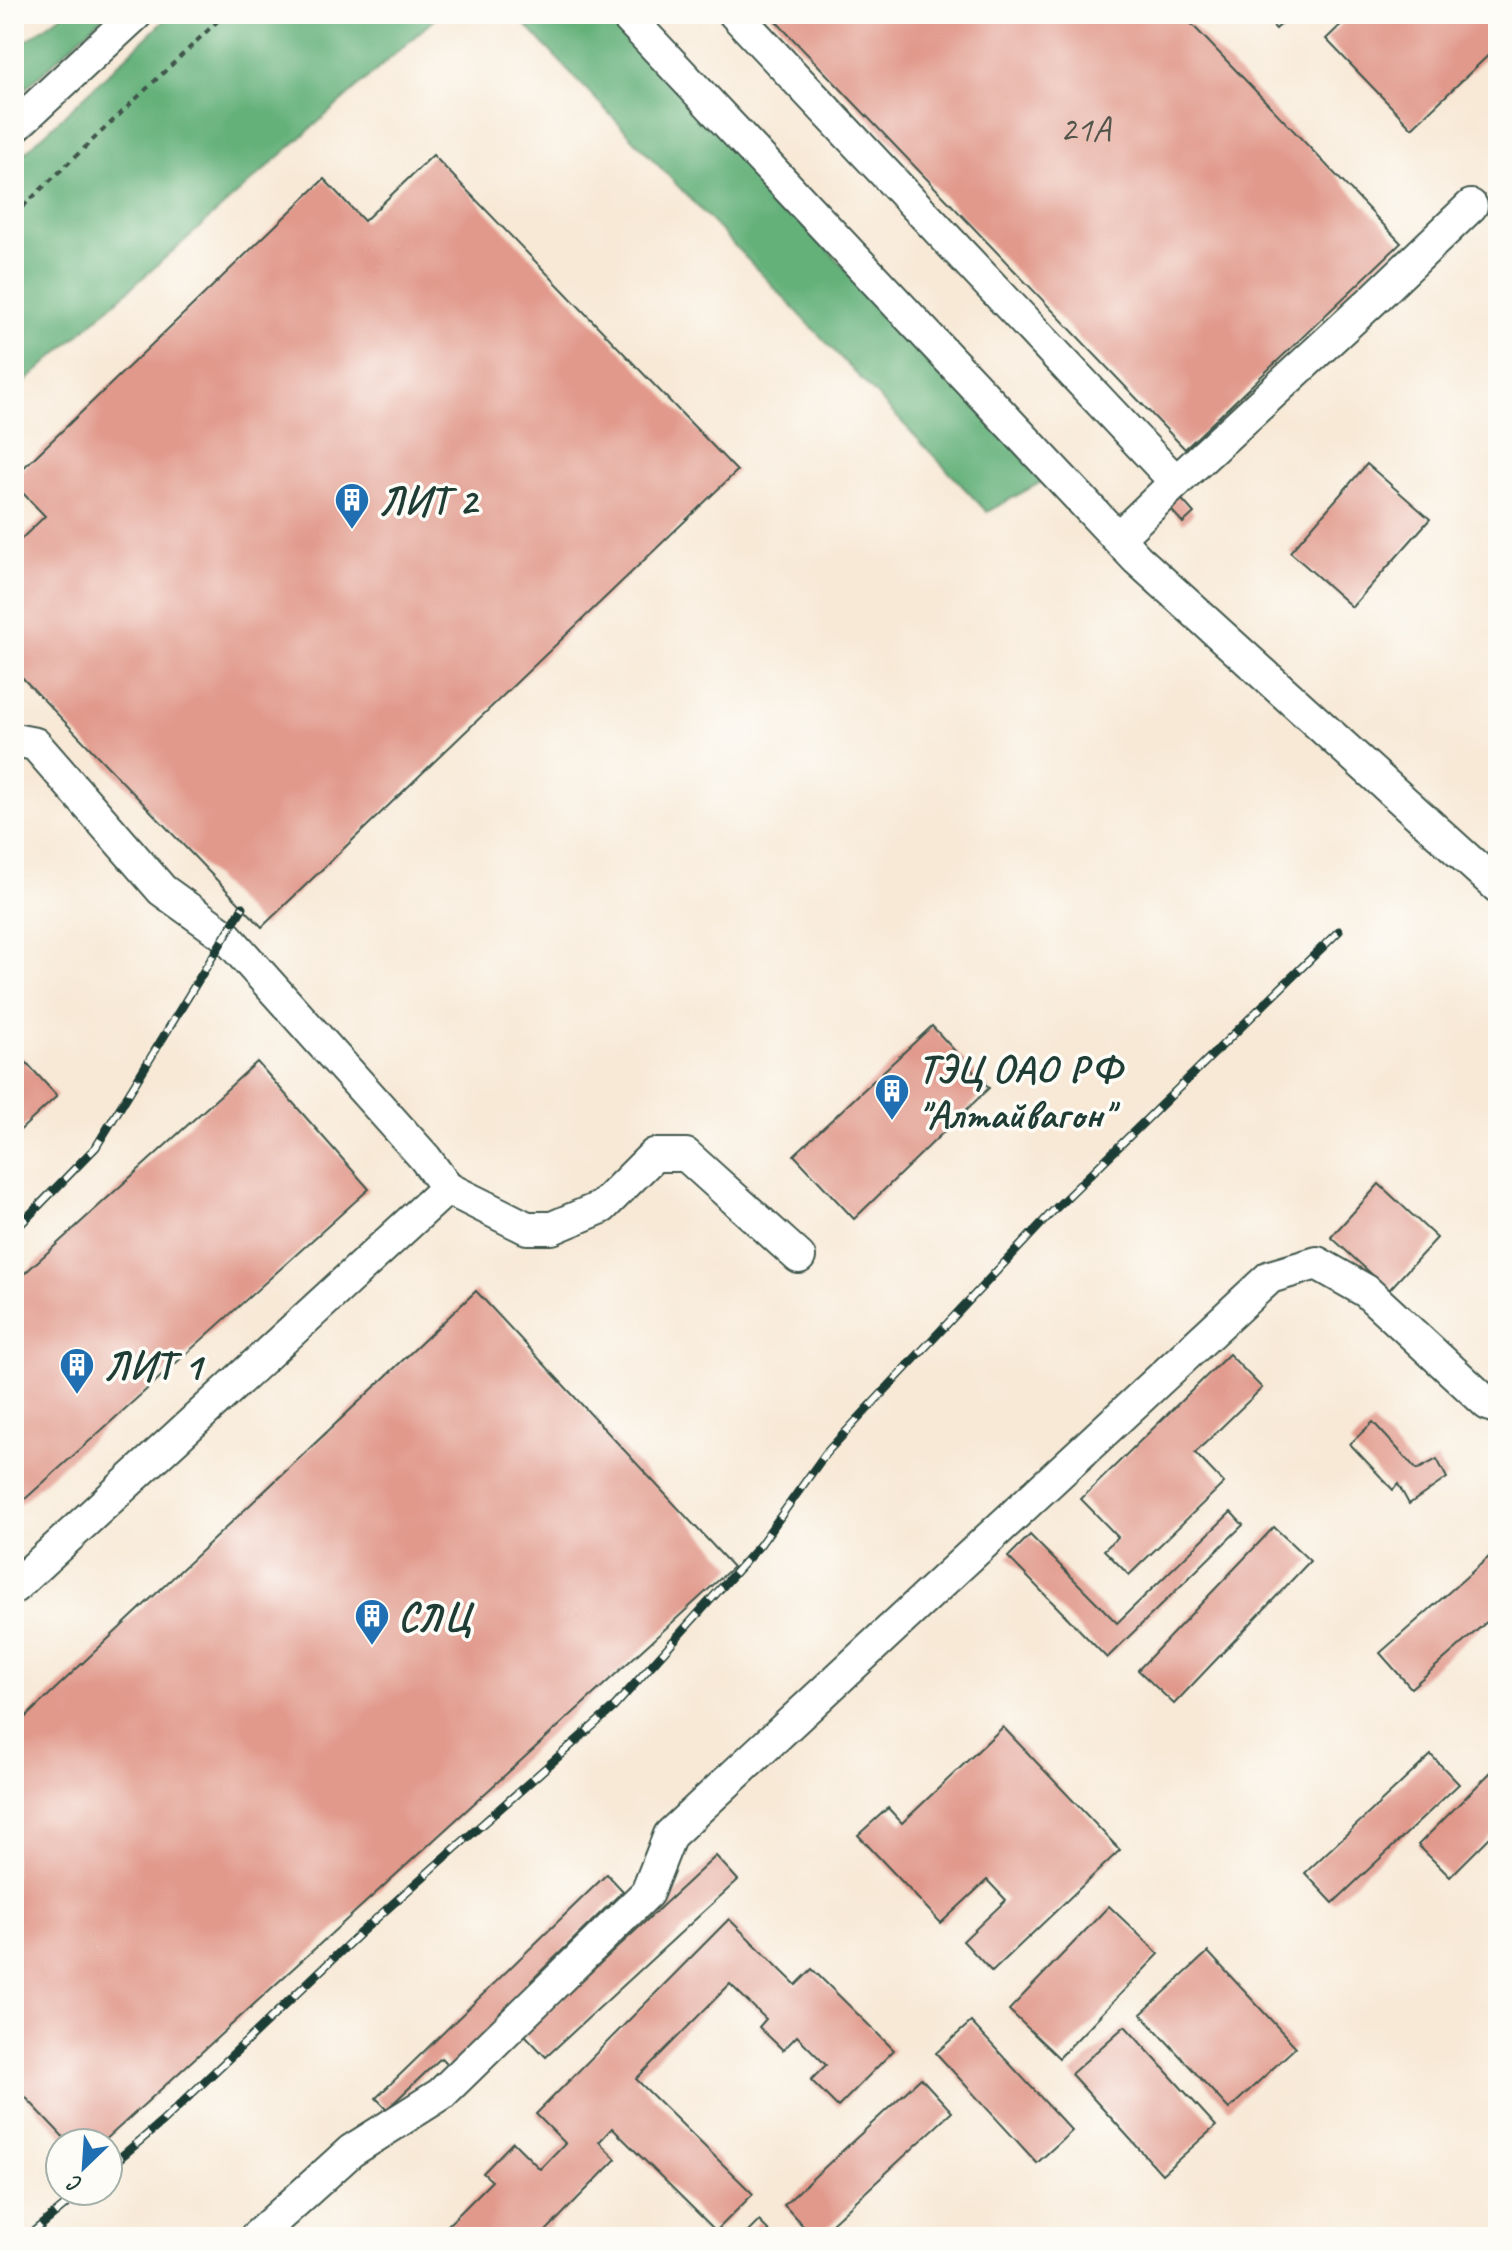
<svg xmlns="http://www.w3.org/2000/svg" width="1512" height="2251" font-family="Caveat,sans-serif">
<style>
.forest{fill:#65b17a;stroke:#427757;stroke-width:2}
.building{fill:#e1998b}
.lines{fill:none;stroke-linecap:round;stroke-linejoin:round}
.minor-casing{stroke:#40574c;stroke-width:36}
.path{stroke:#40574c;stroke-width:4;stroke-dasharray:6 6;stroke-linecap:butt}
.minor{stroke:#fff;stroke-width:32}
.rail-casing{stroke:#1f3d34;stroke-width:9}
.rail{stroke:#fdfcf7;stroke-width:6;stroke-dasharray:18;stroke-linecap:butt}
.labels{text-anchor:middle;stroke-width:7;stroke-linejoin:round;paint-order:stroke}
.number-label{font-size:36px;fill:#50544a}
.poi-label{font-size:40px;font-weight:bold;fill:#1f3d34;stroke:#fdfcf7;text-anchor:start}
</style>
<rect width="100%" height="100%" fill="#fdfcf7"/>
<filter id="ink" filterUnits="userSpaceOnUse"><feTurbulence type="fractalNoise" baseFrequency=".0125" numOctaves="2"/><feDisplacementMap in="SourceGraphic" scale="16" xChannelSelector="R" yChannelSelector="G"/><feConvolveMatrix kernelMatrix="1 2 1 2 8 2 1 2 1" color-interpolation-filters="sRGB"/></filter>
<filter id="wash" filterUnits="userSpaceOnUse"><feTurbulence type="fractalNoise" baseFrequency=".006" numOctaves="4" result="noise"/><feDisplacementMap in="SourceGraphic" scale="32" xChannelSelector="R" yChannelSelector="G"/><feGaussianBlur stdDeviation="1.8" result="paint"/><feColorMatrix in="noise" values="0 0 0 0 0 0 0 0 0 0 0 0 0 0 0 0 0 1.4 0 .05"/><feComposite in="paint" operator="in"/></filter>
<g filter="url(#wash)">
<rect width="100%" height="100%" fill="#f8e9d7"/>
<g class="forest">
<polygon points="63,14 106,14 14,99 14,50"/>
<polygon points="171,14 440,14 14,392 14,163"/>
<polygon points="515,14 605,14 1045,480 987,512"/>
</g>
<g id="blocks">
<g class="building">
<polygon points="769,14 1182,14 1401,243 1185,449"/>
<polygon points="1262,14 1292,14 1276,29"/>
<polygon points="1352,14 1498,14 1498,46 1412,128 1326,39"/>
<polygon points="433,155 737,471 262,927 14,669 14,546 45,516 14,484 14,477 324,179 364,221"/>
<polygon points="1367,464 1430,519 1352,607 1290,552"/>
<polygon points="1177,494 1194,513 1183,523 1166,504"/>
<polygon points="932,1026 989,1088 854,1219 794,1155"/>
<polygon points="14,1049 57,1096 14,1136"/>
<polygon points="257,1062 369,1189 14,1509 14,1283"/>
<polygon points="1379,1184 1437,1238 1389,1290 1331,1237"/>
<polygon points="476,1291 733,1567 102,2143 69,2143 14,2085 14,1728"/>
<polygon points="1229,1354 1262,1388 1195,1453 1224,1483 1129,1575 1104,1550 1118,1537 1081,1499"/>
<polygon points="1373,1422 1417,1470 1437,1459 1447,1478 1409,1504 1398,1484 1393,1490 1350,1444"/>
<polygon points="1231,1512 1243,1525 1107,1658 1008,1557 1030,1535 1117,1623"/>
<polygon points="1274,1527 1310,1561 1174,1704 1138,1670"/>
<polygon points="1498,1549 1498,1612 1411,1688 1380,1653"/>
<polygon points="1003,1727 1120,1850 992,1972 963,1941 1006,1900 987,1880 941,1923 858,1835 888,1808 902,1823"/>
<polygon points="1431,1755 1459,1784 1333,1903 1305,1873"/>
<polygon points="1498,1765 1498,1829 1450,1877 1418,1845"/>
<polygon points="716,1856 738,1880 546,2057 524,2034"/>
<polygon points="607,1874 623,1891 531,1981 535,1988 452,2069 441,2058 387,2109 376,2098"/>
<polygon points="1109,1906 1159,1954 1059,2058 1009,2010"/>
<polygon points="729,1919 796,1985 812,1969 894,2050 838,2107 811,2080 826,2065 797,2036 783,2050 759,2027 766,2019 730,1984 636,2079 753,2194 716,2231 612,2128 599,2142 616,2159 545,2232 550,2237 446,2237 441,2232 492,2181 483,2173 513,2142 540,2169 565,2143 536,2114"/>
<polygon points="1208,1952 1296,2047 1229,2109 1141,2014"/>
<polygon points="971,2022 1072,2131 1037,2163 936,2053"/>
<polygon points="1125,2026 1216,2126 1162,2174 1071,2074"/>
<polygon points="921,2078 952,2112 817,2237 813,2237 784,2205"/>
<polygon points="759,2221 775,2237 743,2237"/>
</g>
</g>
</g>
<g filter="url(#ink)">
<use href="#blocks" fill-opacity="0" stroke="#40574c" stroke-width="2"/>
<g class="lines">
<defs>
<g id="minor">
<polyline points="625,14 1137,559 1498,887"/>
<polyline points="735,14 1176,482 1118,538"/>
<polyline points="14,127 136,14"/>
<polyline points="1176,482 1373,300 1471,206"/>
<polyline points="14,740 35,744 162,890 226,936 425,1158 447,1188 14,1587"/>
<polyline points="447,1188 527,1228 552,1228 602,1207 654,1155 686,1155 799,1257"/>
<polyline points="256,2237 351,2151 441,2094 647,1893 670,1835 1270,1277 1317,1263 1366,1291 1488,1404 1498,1408"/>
</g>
</defs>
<use href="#minor" class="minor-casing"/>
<polyline class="path" points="14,215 225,14"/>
<use href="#minor" class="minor"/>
<defs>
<g id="rail">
<polyline points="14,1231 96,1147 243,907"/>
<polyline points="108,2168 162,2122 360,1933 613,1708 760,1545 826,1453 1054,1210 1339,931"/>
<polyline points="27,2237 82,2191"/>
</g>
</defs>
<use href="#rail" class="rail-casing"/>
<use href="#rail" class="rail"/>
</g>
</g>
<defs>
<symbol id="building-pin" viewBox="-11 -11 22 30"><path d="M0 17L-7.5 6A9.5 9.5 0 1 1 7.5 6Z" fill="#1f6fb2" stroke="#fdfcf7"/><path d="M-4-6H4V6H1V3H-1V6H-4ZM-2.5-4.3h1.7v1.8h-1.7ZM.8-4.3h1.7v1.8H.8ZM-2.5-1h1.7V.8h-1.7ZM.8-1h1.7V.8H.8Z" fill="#fff"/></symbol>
</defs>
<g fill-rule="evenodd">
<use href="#building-pin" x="332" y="480" width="40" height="54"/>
<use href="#building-pin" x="872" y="1071" width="40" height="54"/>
<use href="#building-pin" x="57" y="1345" width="40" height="54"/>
<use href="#building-pin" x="352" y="1596" width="40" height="54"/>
</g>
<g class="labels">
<g class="number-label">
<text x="1085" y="141">21А</text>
</g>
<g class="poi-label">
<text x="378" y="514">ЛИТ 2</text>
<text x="918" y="1082">ТЭЦ ОАО РФ<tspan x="918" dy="46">"Алтайвагон"</tspan></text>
<text x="103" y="1379">ЛИТ 1</text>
<text x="398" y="1630">СЛЦ</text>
</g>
</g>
<rect width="1512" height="2251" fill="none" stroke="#fdfcf7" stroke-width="48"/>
<g transform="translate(84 2167) rotate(205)"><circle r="38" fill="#fdfcf7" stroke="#a4b0a9" stroke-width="2"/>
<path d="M0-6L14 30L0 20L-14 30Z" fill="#1f6fb2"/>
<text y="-12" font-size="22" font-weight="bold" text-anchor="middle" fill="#1f3d34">С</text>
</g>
</svg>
